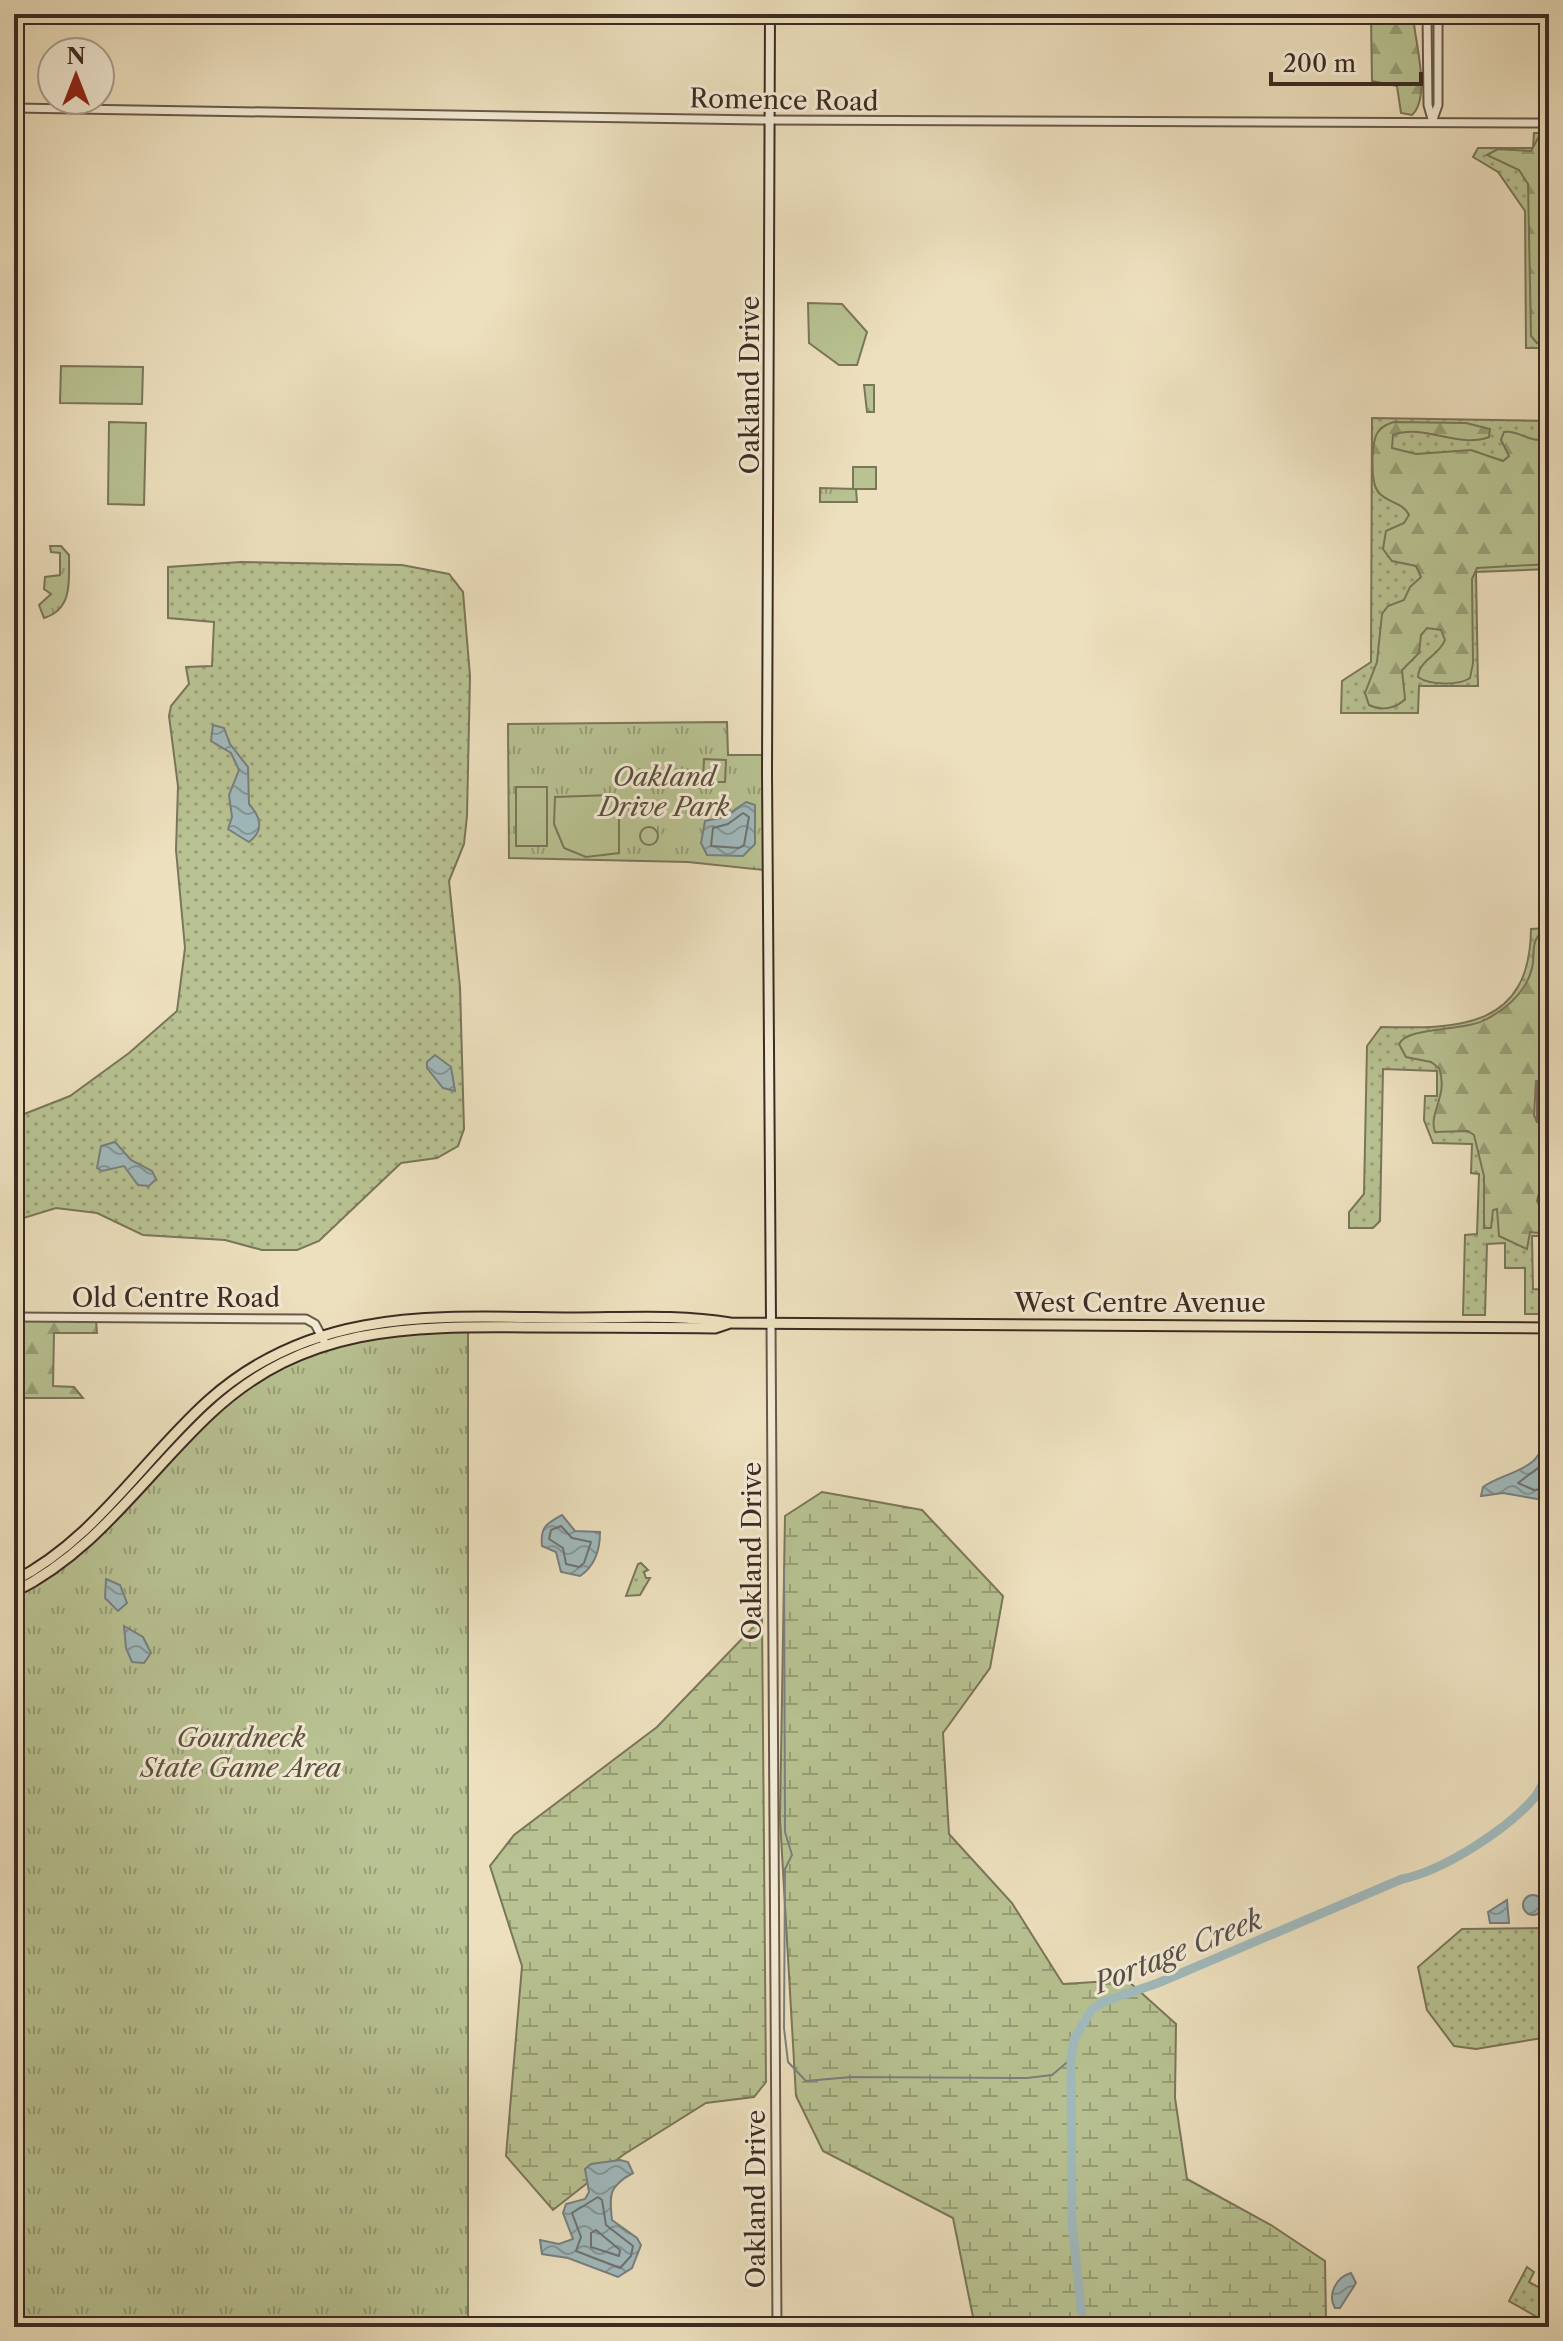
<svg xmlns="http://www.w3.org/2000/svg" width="1563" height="2341" font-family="'Libre Caslon Text',serif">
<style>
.grass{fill:url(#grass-dots);stroke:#7a765a;stroke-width:2}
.forest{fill:url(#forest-firs);stroke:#7a765a;stroke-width:2}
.wetland{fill:url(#wetland-marsh);stroke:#7a765a;stroke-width:2}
.park{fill:url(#park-tufts);stroke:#7a765a;stroke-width:2}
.pitch{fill:#b8c292;stroke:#7a765a;stroke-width:2}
.water{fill:url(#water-waves);stroke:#78807f;stroke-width:2}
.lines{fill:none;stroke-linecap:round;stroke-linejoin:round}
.shore{stroke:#6e7270;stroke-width:2}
.stream{stroke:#78807f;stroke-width:2}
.river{stroke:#a0babd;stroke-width:9}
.tertiary-casing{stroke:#69584a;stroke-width:11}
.secondary-casing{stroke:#3d2a23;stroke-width:12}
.primary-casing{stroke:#3d2a23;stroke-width:13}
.tertiary{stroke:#f3ebd5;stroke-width:7}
.secondary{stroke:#f3ebd5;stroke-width:8}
.primary{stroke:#ede0be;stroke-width:9}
.labels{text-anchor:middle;stroke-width:6;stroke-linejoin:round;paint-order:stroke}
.street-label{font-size:26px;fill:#3d2a23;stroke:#f3ebd5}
.park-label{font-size:26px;font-style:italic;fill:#5c503f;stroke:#f3ebd5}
.water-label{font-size:28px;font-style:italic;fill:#564e4a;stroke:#f3ebd5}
</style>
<defs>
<pattern id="grass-dots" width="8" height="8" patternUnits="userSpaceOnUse" patternTransform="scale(2)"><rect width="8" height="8" fill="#b8c292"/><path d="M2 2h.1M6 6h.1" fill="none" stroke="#979e77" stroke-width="1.8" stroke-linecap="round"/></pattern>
<pattern id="forest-firs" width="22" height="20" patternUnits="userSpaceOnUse" patternTransform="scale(2)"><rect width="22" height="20" fill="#b8c292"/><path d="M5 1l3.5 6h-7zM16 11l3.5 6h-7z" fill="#979e77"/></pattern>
<pattern id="wetland-marsh" width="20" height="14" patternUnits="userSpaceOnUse" patternTransform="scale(2)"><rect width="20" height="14" fill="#b8c292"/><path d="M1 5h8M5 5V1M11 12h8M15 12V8" fill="none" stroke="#979e77"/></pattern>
<pattern id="park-tufts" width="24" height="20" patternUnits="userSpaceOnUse" patternTransform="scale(2)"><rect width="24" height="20" fill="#b8c292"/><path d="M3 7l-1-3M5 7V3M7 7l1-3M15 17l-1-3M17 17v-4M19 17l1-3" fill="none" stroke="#979e77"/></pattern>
<pattern id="water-waves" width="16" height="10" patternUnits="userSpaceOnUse" patternTransform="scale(2)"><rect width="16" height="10" fill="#a0babd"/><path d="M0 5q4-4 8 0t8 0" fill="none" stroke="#849799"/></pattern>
</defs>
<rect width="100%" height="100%" fill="#ede0be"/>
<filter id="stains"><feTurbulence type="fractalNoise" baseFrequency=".0025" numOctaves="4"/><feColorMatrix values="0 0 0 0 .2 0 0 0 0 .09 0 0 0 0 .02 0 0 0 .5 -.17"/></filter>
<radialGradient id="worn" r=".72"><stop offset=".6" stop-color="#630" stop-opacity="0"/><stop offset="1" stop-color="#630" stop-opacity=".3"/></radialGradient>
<g class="grass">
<polygon points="1534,133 1549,133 1549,348 1526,348 1525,211 1498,172 1473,157 1478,148 1533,148"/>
<polygon points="1372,418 1549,421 1549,569 1476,572 1478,686 1419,686 1418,713 1341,713 1342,681 1371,662"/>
<polygon points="241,562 402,565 449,574 463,592 470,676 467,816 464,844 449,881 460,987 464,1129 458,1146 437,1158 401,1163 319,1241 297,1250 262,1250 225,1240 143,1235 97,1213 56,1208 14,1221 14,1118 70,1096 129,1053 177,1011 185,948 176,850 178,786 169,716 171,706 189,684 186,667 212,666 214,622 168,618 168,567"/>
<path d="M1549,928V1082L1537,1083V1121L1549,1122V1192L1542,1193V1207H1549V1236H1532L1533,1289L1549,1290V1314H1525V1268H1505V1243L1487,1244L1485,1315H1463L1465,1235L1477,1234L1479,1174L1471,1173L1472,1144L1433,1143L1424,1120L1425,1096H1437V1071L1383,1069L1380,1221L1373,1228H1349V1212L1364,1194L1367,1046L1381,1027C1460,1029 1530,1028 1531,929Z"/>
<polygon points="641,1563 648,1570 644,1572 646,1578 650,1578 640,1595 626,1596 638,1564"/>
<polygon points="1549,1928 1549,2037 1476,2049 1454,2046 1427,2010 1418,1967 1462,1929"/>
<polygon points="1527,2267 1534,2272 1529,2282 1549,2293 1549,2313 1544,2321 1509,2301"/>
</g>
<g class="forest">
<path d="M1371,14H1413C1414,40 1432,96 1412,115L1401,113L1397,86L1372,81Z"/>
<polygon points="1549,135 1549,345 1537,343 1531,336 1528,184 1519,170 1487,155 1498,149 1531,151 1538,138"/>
<path d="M1394,422L1466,423L1490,429L1489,437C1457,449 1425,423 1393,435L1392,448L1416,454L1471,450L1503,461L1509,456L1501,440L1504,432C1520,429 1530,446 1549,437V564L1477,568L1472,579L1473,663L1470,678C1458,686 1429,685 1418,677C1419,660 1439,656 1445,640L1441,630L1427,628L1421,635L1419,653L1402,670L1405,699C1396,709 1381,711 1369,705L1365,693L1377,662L1382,614L1388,606L1404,600L1410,587L1421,577L1416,566L1392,561L1383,549L1386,531L1404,523L1409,515C1403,502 1388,503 1379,493C1370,484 1371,442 1378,432C1382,426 1388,424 1394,422Z"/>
<path d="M1541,933H1549V1079L1536,1081L1534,1115L1537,1122L1549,1124V1185L1540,1189L1537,1201L1541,1209L1549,1211V1234L1530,1232L1527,1249L1499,1236L1497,1209L1493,1210L1491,1228H1484V1176L1474,1135L1468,1131L1435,1132C1428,1113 1449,1095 1439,1068L1431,1062L1406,1057L1399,1044C1408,1026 1464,1032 1487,1019C1509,1007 1529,989 1533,963C1534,951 1532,941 1541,933Z"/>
<polygon points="14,1320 96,1320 97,1333 54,1333 53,1386 74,1387 83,1398 14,1398"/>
</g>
<g class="wetland">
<polygon points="822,1492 922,1510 1003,1596 990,1668 943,1733 949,1834 1012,1903 1063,1984 1127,1980 1176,2024 1175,2098 1187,2179 1271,2225 1325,2261 1326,2320 1322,2327 975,2327 953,2218 823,2151 796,2096 780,1819 785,1516"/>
<polygon points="762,1618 766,2082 754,2097 706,2103 623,2155 553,2210 506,2156 522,1966 490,1866 514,1835 657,1727"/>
</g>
<g class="park">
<polygon points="864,385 874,385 874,412 867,412"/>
<polygon points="820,488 856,489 857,502 820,502"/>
<path d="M50,546H61L69,555C69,581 73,609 44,618L39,605L51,594L44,589L45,577L60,575V553L51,552Z"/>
<polygon points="727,722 728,755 764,755 763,870 688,862 509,858 508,724"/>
<polygon points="424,1323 468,1325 468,2327 14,2327 14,1589 76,1552 220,1402 320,1343 369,1330"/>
</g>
<g class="pitch">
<polygon points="808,303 842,304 867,332 857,365 839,365 809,343"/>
<polygon points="61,366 143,367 142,404 60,403"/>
<polygon points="109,422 146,423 144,505 108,504"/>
<rect x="853" y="467" width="23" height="22"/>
<polygon points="704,759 726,760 725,782 703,782"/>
<rect x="516" y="787" width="31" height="59"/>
<polygon points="611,795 619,801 619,853 586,857 564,848 554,824 555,797"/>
<circle cx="649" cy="836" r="9"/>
</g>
<g class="water">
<path d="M213,725L224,728L230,744L248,767L249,804C260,816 265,830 249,842L228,829L232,817L229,795L239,770L231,753L211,741Z"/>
<polygon points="746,802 755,805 755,844 743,856 707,855 701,843 705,821 724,817"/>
<polygon points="435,1055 451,1067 455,1091 443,1088 427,1068 427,1062"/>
<polygon points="115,1142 131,1160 152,1171 156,1179 149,1186 138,1185 124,1166 102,1171 97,1168 101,1146"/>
<path d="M1549,1442V1496L1537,1499L1503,1493L1481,1496L1483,1487C1498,1476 1517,1474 1532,1462C1540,1456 1540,1448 1549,1442Z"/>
<path d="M562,1515L575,1531L600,1532C600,1549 595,1566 580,1576L561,1572L556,1552L542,1546C540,1527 546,1524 562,1515Z"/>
<polygon points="106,1579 120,1585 127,1603 118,1611 105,1598"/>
<polygon points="124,1626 143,1637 151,1653 144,1663 132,1662 126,1648"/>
<circle cx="1533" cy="1905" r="10"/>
<polygon points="1507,1900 1509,1923 1490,1923 1488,1912"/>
<path d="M620,2160L628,2162L633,2173C609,2186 609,2194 612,2220L637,2238L641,2245L632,2268L618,2277L568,2258L542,2254L540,2240L559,2244L573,2239L563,2213L566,2204L585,2199L589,2192L585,2169L591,2164Z"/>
<path d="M1351,2273L1356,2283L1340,2308H1335C1327,2295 1336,2277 1351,2273Z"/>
</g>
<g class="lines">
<g class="shore">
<polygon points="743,813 749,817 744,845 739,848 711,846 713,828 728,824"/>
<polyline points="1549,1452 1542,1465 1518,1483 1534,1490 1549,1489"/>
<polygon points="561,1526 572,1538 591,1542 584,1563 579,1567 566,1564 563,1548 549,1539 551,1530"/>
<polygon points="598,2197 602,2200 606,2225 633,2246 631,2256 620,2268 576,2251 581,2237 572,2213"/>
<polygon points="596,2230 620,2250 619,2256 591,2247 591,2233"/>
</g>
<polyline class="stream" points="784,1567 785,1832 792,1855 785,1869 784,2028 788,2062 806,2081 851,2077 1027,2078 1052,2075 1071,2059"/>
<path class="river" d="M1083,2327L1072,2223L1071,2059L1074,2039L1091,2011L1103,2002L1158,1983L1402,1879C1443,1871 1508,1829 1535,1797C1541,1789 1545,1778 1549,1768"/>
<defs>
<g id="tertiary">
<polyline points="1427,14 1428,105 1432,119"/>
<polyline points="14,108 761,120 1549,123"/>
<polyline points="1432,122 1438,105 1438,14"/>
<polyline points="14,1317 306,1319 315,1324 324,1341"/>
<polyline points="771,1322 777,2327"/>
</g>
<polyline id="secondary" points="770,14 767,772 771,1322"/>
<g id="primary">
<path d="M14,1581C96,1539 142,1460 209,1400C316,1305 440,1317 572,1318C624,1318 679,1314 730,1323L1549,1328"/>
<path d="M14,1592C97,1551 144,1476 210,1414C305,1324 411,1326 533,1327C594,1327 654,1327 715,1328L727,1324"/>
</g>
</defs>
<use href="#tertiary" class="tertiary-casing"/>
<use href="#secondary" class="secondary-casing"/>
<use href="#primary" class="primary-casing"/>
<use href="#tertiary" class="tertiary"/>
<use href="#secondary" class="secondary"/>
<use href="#primary" class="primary"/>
</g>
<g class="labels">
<g class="street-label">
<text transform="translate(784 100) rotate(1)" y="9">Romence Road</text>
<text transform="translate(750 385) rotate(-90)" y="9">Oakland Drive</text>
<text x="176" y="1307">Old Centre Road</text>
<text x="1140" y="1312">West Centre Avenue</text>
<text transform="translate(752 1551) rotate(-90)" y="9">Oakland Drive</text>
<text transform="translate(756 2199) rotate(-90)" y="9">Oakland Drive</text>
</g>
<g class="park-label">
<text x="664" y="786">Oakland<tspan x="664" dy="30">Drive Park</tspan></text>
<text x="241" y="1747">Gourdneck<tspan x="241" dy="30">State Game Area</tspan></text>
</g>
<g class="water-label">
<text transform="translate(1178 1951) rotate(-22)" y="10">Portage Creek</text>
</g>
</g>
<rect width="1563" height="2341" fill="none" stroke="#ede0be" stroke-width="48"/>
<rect x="16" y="16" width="1531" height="2309" fill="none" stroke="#3d2a23" stroke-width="4"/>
<rect x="24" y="24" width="1515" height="2293" fill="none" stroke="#3d2a23" stroke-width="2"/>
<g transform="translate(76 76)"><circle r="38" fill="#f3ebd5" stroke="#aa9e8e" stroke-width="2"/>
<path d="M0-6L14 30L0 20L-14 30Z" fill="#8f2418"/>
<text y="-12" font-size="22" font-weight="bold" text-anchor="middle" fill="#3d2a23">N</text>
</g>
<path d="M1271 72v12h150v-12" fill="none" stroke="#3d2a23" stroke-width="4"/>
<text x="1283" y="72" font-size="24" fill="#3d2a23" stroke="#f3ebd5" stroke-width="6" paint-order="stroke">200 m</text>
<rect width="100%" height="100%" filter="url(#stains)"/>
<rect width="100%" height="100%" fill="url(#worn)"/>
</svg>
